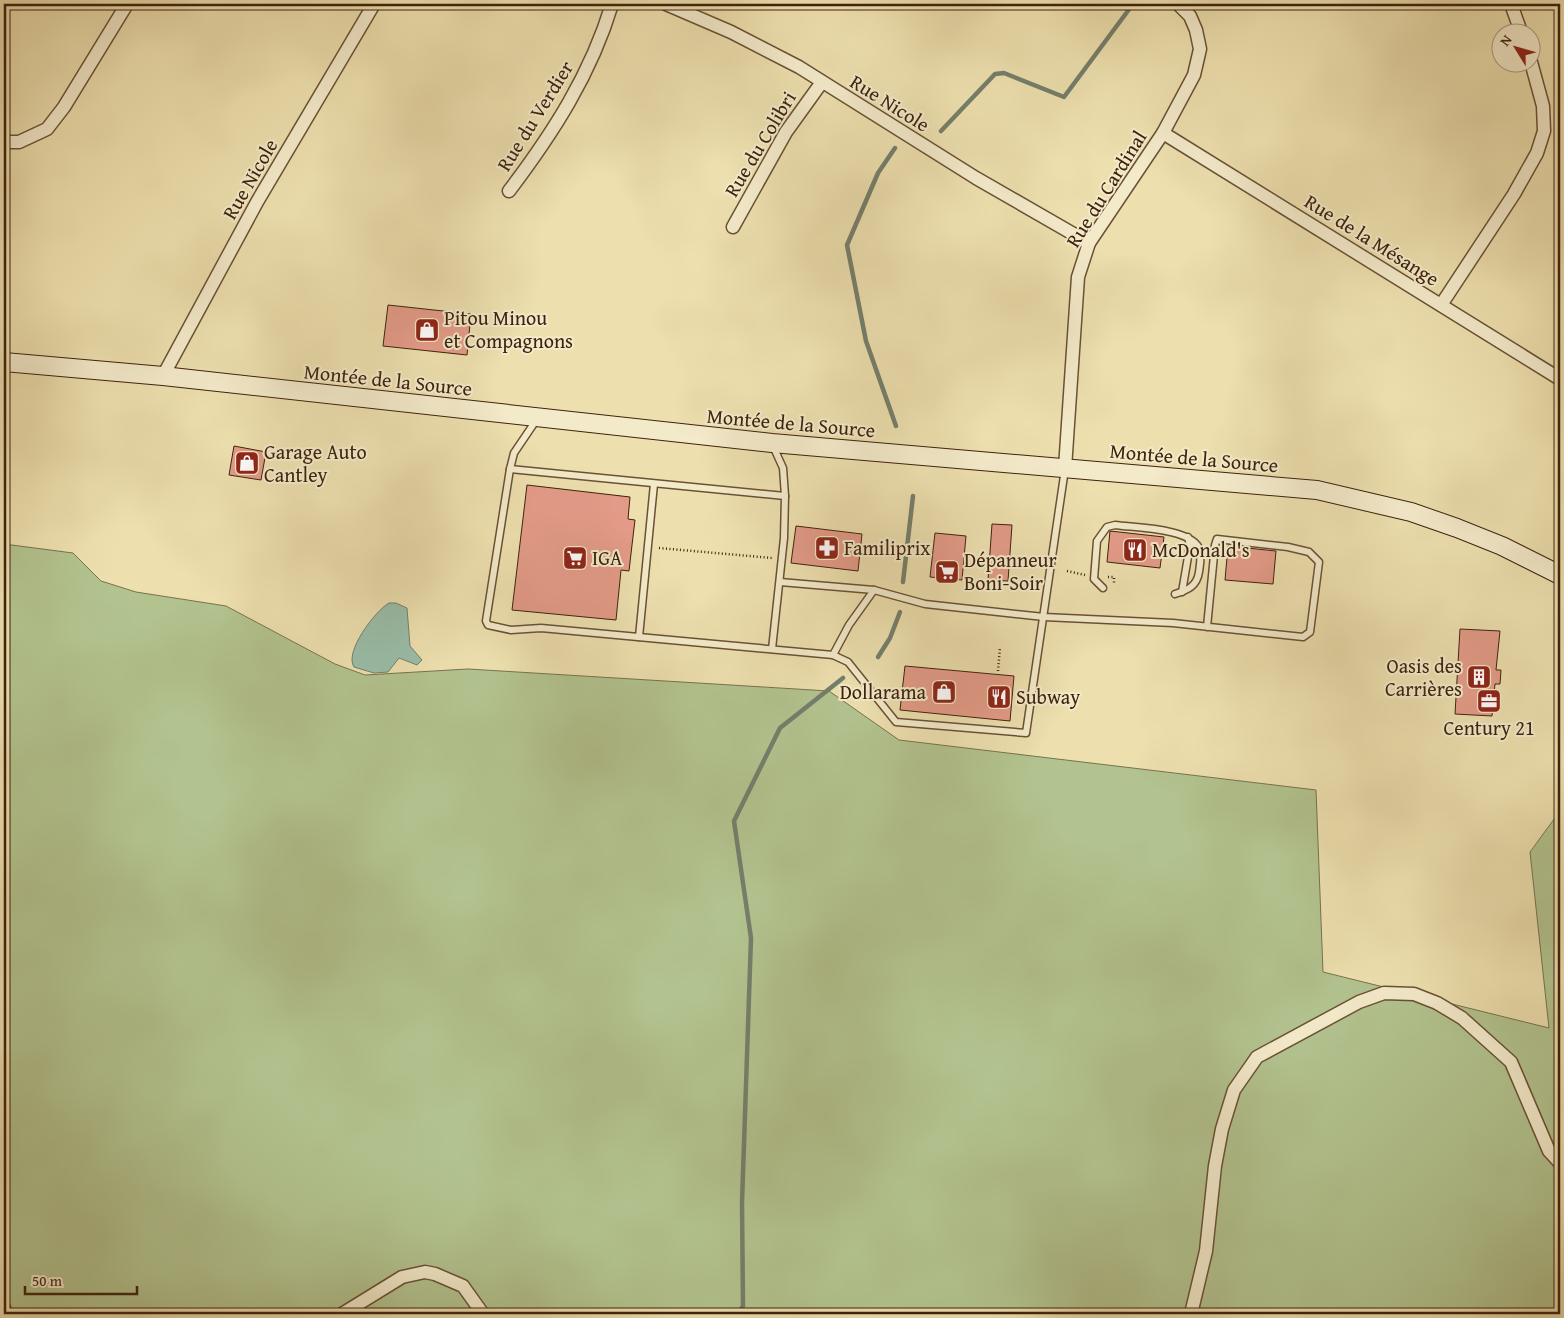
<svg xmlns="http://www.w3.org/2000/svg" width="1564" height="1318" font-family="'Gentium Book Plus',serif">
<style>
.green{fill:#b2c38f;stroke:#78724e}
.water{fill:#99bda9;stroke:#757f6b}
.lines{fill:none;stroke-linecap:round;stroke-linejoin:round}
.stream{stroke:#757f6b;stroke-width:4.5}
.building{fill:#e39b88;stroke:#3e220d}
.lane-casing{stroke:#6a5135;stroke-width:9}
.street-casing{stroke:#6a5135;stroke-width:15}
.secondary-casing{stroke:#3e220d;stroke-width:20}
.path{stroke:#3e220d;stroke-width:2.5;stroke-dasharray:1 2.5;stroke-linecap:butt}
.lane{stroke:#f3eaca;stroke-width:6}
.street{stroke:#f3eaca;stroke-width:12}
.secondary{stroke:#f3eaca;stroke-width:18}
.labels{text-anchor:middle;stroke-width:4;stroke-linejoin:round;paint-order:stroke}
.street-label{font-size:20px;fill:#3e220d;stroke:#f3eaca}
.poi-label{font-size:20px;fill:#3e220d;stroke:#f3eaca;text-anchor:start}
</style>
<rect width="100%" height="100%" fill="#eddfae"/>
<filter id="stains"><feTurbulence type="fractalNoise" baseFrequency=".004" numOctaves="4"/><feColorMatrix values="0 0 0 0 .2 0 0 0 0 .09 0 0 0 0 .02 0 0 0 .5 -.17"/></filter>
<radialGradient id="worn" r=".72"><stop offset=".6" stop-color="#630" stop-opacity="0"/><stop offset="1" stop-color="#630" stop-opacity=".3"/></radialGradient>
<polygon class="green" points="4,544 73,553 101,581 136,592 226,606 335,664 365,675 468,669 829,691 899,740 1316,790 1323,972 1549,1028 1530,852 1560,811 1560,1314 4,1314"/>
<path class="water" d="M389,603H396L407,608L410,646L422,660L417,665L399,658L388,672L374,673L354,667C344,652 375,611 389,603Z"/>
<g class="lines">
<g class="stream">
<polyline points="941,131 995,74 1004,73 1064,97 1133,4"/>
<polyline points="895,148 878,173 847,245 866,341 896,426"/>
<polyline points="903,582 913,496"/>
<polyline points="878,657 890,638 900,612"/>
<polyline points="738,1314 743,1306 742,1203 751,938 734,821 780,728 843,678"/>
</g>
</g>
<g class="building">
<polygon points="388,305 471,314 467,355 383,346"/>
<polygon points="234,446 266,452 261,480 229,475"/>
<polygon points="527,485 630,497 628,519 635,520 632,545 629,571 621,570 616,620 512,610"/>
<polygon points="992,524 1012,525 1008,581 988,580"/>
<polygon points="796,526 862,534 858,571 791,563"/>
<polygon points="1110,531 1164,537 1160,568 1107,562"/>
<polygon points="935,533 966,536 962,580 930,577"/>
<polygon points="1228,546 1276,551 1273,584 1225,580"/>
<polygon points="1460,629 1500,631 1496,670 1501,670 1500,684 1495,684 1492,716 1455,714"/>
<polygon points="905,666 1014,676 1010,721 900,710"/>
</g>
<g class="lines">
<defs>
<g id="lane">
<polyline points="537,419 514,453 510,469 486,621 488,625 511,630 541,628 833,655 848,662 896,722 1026,733 1065,469"/>
<polyline points="510,469 785,496"/>
<polyline points="780,582 874,590 925,604 1044,617 1173,623 1303,637 1310,632 1319,562 1309,552 1288,547 1217,539 1215,545 1207,627"/>
<path d="M1103,588L1094,579L1097,541L1107,527L1115,525C1136,528 1189,528 1199,548C1202,555 1200,564 1199,572C1197,586 1188,590 1175,594"/>
<polyline points="1182,592 1190,545 1188,537"/>
<polyline points="639,637 654,484"/>
<polyline points="772,649 784,538 785,496 783,468 773,446"/>
<polyline points="833,655 849,625 874,590"/>
</g>
<g id="street">
<polyline points="666,4 731,32 799,67 976,178 1089,243"/>
<polyline points="1511,4 1521,32"/>
<polyline points="1163,133 1560,379"/>
<polyline points="4,142 19,142 47,129 64,107 127,4"/>
<path d="M509,191C553,133 591,74 612,4"/>
<polyline points="733,227 786,132 822,82"/>
<polyline points="1441,305 1514,194 1537,153 1544,131 1543,106 1531,62"/>
<polyline points="163,376 257,202 374,4"/>
<polyline points="1065,468 1078,277 1089,243 1163,133 1194,75 1200,49 1196,30 1190,16 1178,4"/>
<polyline points="4,1308 6,1314"/>
<polyline points="342,1314 402,1277 425,1272 435,1274 463,1286 483,1314"/>
<polyline points="1191,1314 1206,1251 1215,1166 1222,1129 1234,1090 1257,1057 1359,1002 1384,993 1414,994 1437,1003 1462,1018 1511,1062 1549,1151 1560,1163"/>
</g>
<polyline id="secondary" points="4,362 163,376 772,443 1317,490 1411,512 1457,528 1502,546 1560,575"/>
</defs>
<use href="#lane" class="lane-casing"/>
<use href="#street" class="street-casing"/>
<use href="#secondary" class="secondary-casing"/>
<g class="path">
<polyline points="659,548 772,558"/>
<polyline points="1067,571 1085,575"/>
<polyline points="1108,577 1114,577 1114,585"/>
<polyline points="998,671 1000,647"/>
</g>
<use href="#lane" class="lane"/>
<use href="#street" class="street"/>
<use href="#secondary" class="secondary"/>
</g>
<defs>
<symbol id="shop-square" viewBox="-11 -11 22 22"><rect x="-9" y="-9" width="18" height="18" rx="4" fill="#8f2418" stroke="#f3eaca"/><path d="M-5-2.5h2.3a2.7 3.5 0 0 1 5.4 0H5L5.5 6h-11ZM-1.5-2.5h3a1.5 2.3 0 0 0-3 0Z" fill="#fff"/></symbol>
<symbol id="pharmacy-square" viewBox="-11 -11 22 22"><rect x="-9" y="-9" width="18" height="18" rx="4" fill="#8f2418" stroke="#f3eaca"/><path d="M-2-6h4v4h4v4h-4v4h-4v-4h-4v-4h4Z" fill="#fff"/></symbol>
<symbol id="restaurant-square" viewBox="-11 -11 22 22"><rect x="-9" y="-9" width="18" height="18" rx="4" fill="#8f2418" stroke="#f3eaca"/><path d="M-5-6h1v4h1v-4h1v4h1v-4h1v5L-1.5 .5V6h-2V.5L-5-1ZM5-6V6H3V1.5H1.5Q1.5-4 5-6Z" fill="#fff"/></symbol>
<symbol id="supermarket-square" viewBox="-11 -11 22 22"><rect x="-9" y="-9" width="18" height="18" rx="4" fill="#8f2418" stroke="#f3eaca"/><path d="M-6-5.5h2.5l.6 2H6L4.5 2H-2.5L-4.4-4H-6ZM-1.5 3.2a1.3 1.3 0 1 0 .1 0ZM3 3.2a1.3 1.3 0 1 0 .1 0Z" fill="#fff"/></symbol>
<symbol id="building-square" viewBox="-11 -11 22 22"><rect x="-9" y="-9" width="18" height="18" rx="4" fill="#8f2418" stroke="#f3eaca"/><path d="M-4-6H4V6H1V3H-1V6H-4ZM-2.5-4.3h1.7v1.8h-1.7ZM.8-4.3h1.7v1.8H.8ZM-2.5-1h1.7V.8h-1.7ZM.8-1h1.7V.8H.8Z" fill="#fff"/></symbol>
<symbol id="office-square" viewBox="-11 -11 22 22"><rect x="-9" y="-9" width="18" height="18" rx="4" fill="#8f2418" stroke="#f3eaca"/><path d="M-6-3h4V-5.5h4V-3h4V5H-6ZM-1-4.5V-3h2v-1.5ZM-6 0V1H6V0Z" fill="#fff"/></symbol>
</defs>
<g fill-rule="evenodd">
<use href="#shop-square" x="413" y="316" width="28" height="28"/>
<use href="#shop-square" x="233" y="449" width="28" height="28"/>
<use href="#pharmacy-square" x="813" y="534" width="28" height="28"/>
<use href="#restaurant-square" x="1121" y="536" width="28" height="28"/>
<use href="#supermarket-square" x="561" y="544" width="28" height="28"/>
<use href="#supermarket-square" x="933" y="558" width="28" height="28"/>
<use href="#building-square" x="1465" y="663" width="28" height="28"/>
<use href="#shop-square" x="930" y="678" width="28" height="28"/>
<use href="#restaurant-square" x="985" y="683" width="28" height="28"/>
<use href="#office-square" x="1475" y="687" width="28" height="28"/>
</g>
<g class="labels">
<g class="street-label">
<text transform="translate(890 103) rotate(32)" y="7">Rue Nicole</text>
<text transform="translate(535 116) rotate(-58)" y="7">Rue du Verdier</text>
<text transform="translate(760 144) rotate(-59)" y="7">Rue du Colibri</text>
<text transform="translate(250 179) rotate(-60)" y="7">Rue Nicole</text>
<text transform="translate(1106 189) rotate(-58)" y="7">Rue du Cardinal</text>
<text transform="translate(1372 240) rotate(32)" y="7">Rue de la Mésange</text>
<text transform="translate(388 380) rotate(6)" y="7">Montée de la Source</text>
<text transform="translate(791 423) rotate(5)" y="7">Montée de la Source</text>
<text transform="translate(1194 458) rotate(5)" y="7">Montée de la Source</text>
</g>
<g class="poi-label">
<text x="444" y="325">Pitou Minou<tspan x="444" dy="23">et Compagnons</tspan></text>
<text x="264" y="459">Garage Auto<tspan x="264" dy="23">Cantley</tspan></text>
<text x="844" y="555">Familiprix</text>
<text x="1152" y="557">McDonald's</text>
<text x="592" y="565">IGA</text>
<text x="964" y="567">Dépanneur<tspan x="964" dy="23">Boni-Soir</tspan></text>
<text x="1462" y="673" text-anchor="end">Oasis des<tspan x="1462" dy="23">Carrières</tspan></text>
<text x="926" y="699" text-anchor="end">Dollarama</text>
<text x="1016" y="704">Subway</text>
<text x="1489" y="735" text-anchor="middle">Century 21</text>
</g>
</g>
<rect width="1564" height="1318" fill="none" stroke="#eddfae" stroke-width="20"/>
<rect x="5" y="5" width="1554" height="1308" fill="none" stroke="#3e220d" stroke-width="2.5"/>
<rect x="10" y="10" width="1544" height="1298" fill="none" stroke="#3e220d"/>
<g transform="translate(1516 48) rotate(307)"><circle r="24" fill="#f3eaca" stroke="#ab9a7e"/>
<path d="M0-4L9 19L0 12L-9 19Z" fill="#8f2418"/>
<text y="-8" font-size="14" font-weight="bold" text-anchor="middle" fill="#3e220d">N</text>
</g>
<path d="M25 1286v8h112v-8" fill="none" stroke="#3e220d" stroke-width="2.5"/>
<text x="32" y="1286" font-size="15" fill="#3e220d" stroke="#f3eaca" stroke-width="4" paint-order="stroke">50 m</text>
<rect width="100%" height="100%" filter="url(#stains)"/>
<rect width="100%" height="100%" fill="url(#worn)"/>
</svg>
